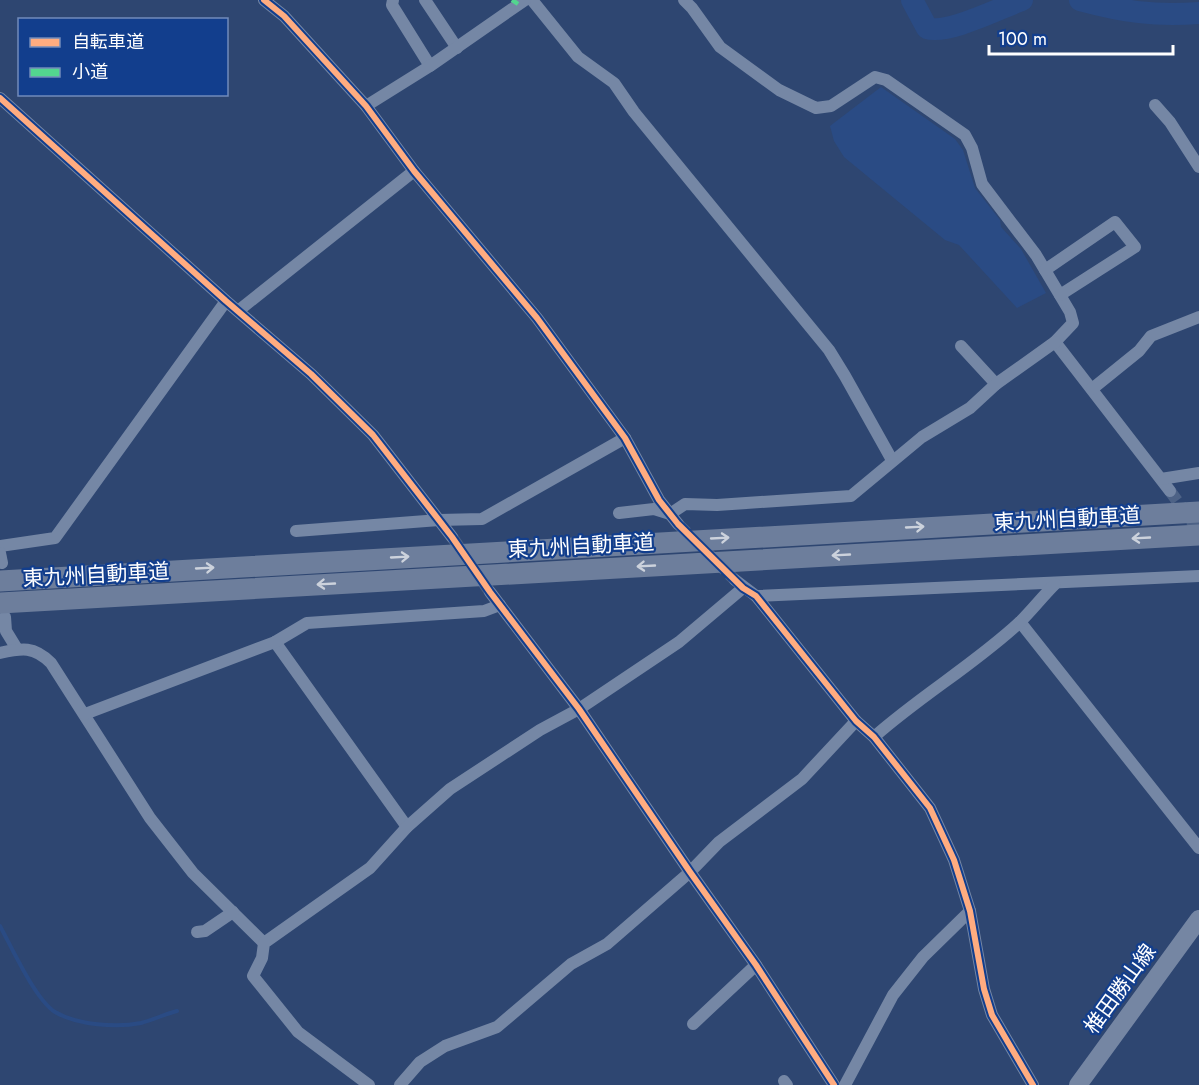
<svg xmlns="http://www.w3.org/2000/svg" width="1199" height="1085" font-family="Jost,'Noto Sans JP',sans-serif">
<style>
.water{fill:#2a4b84}
.lines{fill:none;stroke-linecap:round;stroke-linejoin:round}
.stream{stroke:#2a4b84;stroke-width:4}
.river{stroke:#2a4b84;stroke-width:22}
.minor-tunnel{stroke:#4d6286;stroke-width:12;stroke-dasharray:12 6;stroke-linecap:butt}
.minor{stroke:#7587a5;stroke-width:12}
.primary{stroke:#7586a3;stroke-width:18}
.motorway{stroke:#6d7e9c;stroke-width:21}
.quiet{stroke:#53d58f;stroke-width:4.5;stroke-dasharray:9 4.5;stroke-linecap:butt}
.cycleway-casing{stroke:#123e8d;stroke-width:10}
.cycleway{stroke:#ffac80;stroke-width:6}
.oneway{stroke:#ccd2dc}
.labels{text-anchor:middle;stroke-width:4.5;stroke-linejoin:round;paint-order:stroke}
.street-label{font-size:21px;fill:#fff;stroke:#123e8d}
</style>
<rect width="100%" height="100%" fill="#2e4671"/>
<polygon class="water" points="881,87 955,139 963,150 975,188 1000,220 1001,227 1021,249 1046,293 1017,308 959,245 945,240 844,157 834,141 830,126"/>
<g class="lines">
<path class="stream" d="M0,926C12,948 35,999 55,1012C77,1025 117,1028 141,1023C153,1020 165,1014 177,1011"/>
<g class="river">
<path d="M912,0L927,28C947,35 1000,8 1022,0"/>
<path d="M1080,0C1125,12 1153,16 1199,13"/>
</g>
<g class="minor-tunnel">
<polyline points="1170,491 1199,531"/>
<polyline points="678,524 735,580"/>
<polyline points="452,537 490,592"/>
</g>
<g class="minor">
<polyline points="264,0 284,16 366,106 414,171 537,318 625,438 659,500 678,524"/>
<polyline points="393,0 392,5 430,66"/>
<polyline points="425,0 457,48"/>
<polyline points="532,0 578,57 614,83 634,112 829,350 845,376 892,460"/>
<polyline points="684,0 692,8 720,47 779,90 816,108 831,106 875,77 886,80 965,135 972,148 982,184 1036,255 1070,312 1073,323 1055,342 1170,491"/>
<polyline points="0,98 226,301 311,374 373,435 452,537"/>
<polyline points="1155,105 1170,122 1199,167"/>
<polyline points="366,106 430,66 525,0"/>
<polyline points="1045,270 1115,222 1135,247 1060,295"/>
<polyline points="238,311 414,171"/>
<polyline points="961,346 996,384"/>
<polyline points="1092,389 1139,351 1151,336 1199,317"/>
<polyline points="1161,479 1199,473"/>
<polyline points="619,513 654,509 670,514 685,504 717,505 851,496 922,437 970,408 996,384 1055,342"/>
<polyline points="296,531 439,520 482,519 625,438"/>
<polyline points="0,546 55,538 226,301"/>
<polyline points="0,553 2,563"/>
<polyline points="735,580 756,596 856,721 874,737 930,808 954,860 970,911 984,989 992,1015 1033,1085"/>
<polyline points="490,592 579,709 690,872 756,965 834,1085"/>
<polyline points="756,596 1199,576"/>
<polyline points="5,617 6,631 17,649"/>
<polyline points="1020,622 1199,848"/>
<polyline points="275,642 407,827"/>
<path d="M0,653C22,648 34,646 51,663L150,818L193,873L264,943"/>
<polyline points="85,714 275,642 307,623 484,611 500,605"/>
<path d="M874,737C920,696 975,664 1020,622C1032,610 1043,596 1055,584"/>
<polyline points="197,932 205,931 233,912"/>
<polyline points="693,1024 756,965"/>
<polyline points="784,1081 787,1085"/>
<polyline points="369,1085 298,1032 253,976 262,958 264,943 370,868 407,827 450,789 540,730 579,709 679,642 743,588"/>
<polyline points="400,1085 420,1062 445,1046 497,1027 571,964 607,944 690,872 719,842 802,779 856,721"/>
<polyline points="845,1085 893,995 923,957 970,911"/>
</g>
<polyline class="primary" points="1078,1085 1199,919"/>
<g class="motorway">
<polyline points="0,581 1199,512"/>
<polyline points="0,603 1199,535"/>
</g>
<polyline class="quiet" points="512,0 518,4"/>
<defs>
<g id="cycleway">
<polyline points="264,0 284,16 366,106 414,171 537,318 625,438 659,500 678,524 743,588 756,596 856,721 874,737 930,808 954,860 970,911 984,989 992,1015 1033,1085"/>
<polyline points="0,98 226,301 311,374 373,435 452,537 490,592 579,709 690,872 756,965 834,1085"/>
</g>
</defs>
<use href="#cycleway" class="cycleway-casing"/>
<use href="#cycleway" class="cycleway"/>
</g>
<defs><path id="oneway-shaft" d="M-6 0H5M1.5-3L5.5 0L1.5 3" fill="none" stroke-width="1.6" stroke-linecap="round" stroke-linejoin="round" transform="scale(1.5)"/></defs>
<g class="oneway">
<use href="#oneway-shaft" transform="translate(915 527) rotate(-3)"/>
<use href="#oneway-shaft" transform="translate(720 538) rotate(-3)"/>
<use href="#oneway-shaft" transform="translate(1141 538) rotate(177)"/>
<use href="#oneway-shaft" transform="translate(841 555) rotate(177)"/>
<use href="#oneway-shaft" transform="translate(400 557) rotate(-3)"/>
<use href="#oneway-shaft" transform="translate(646 566) rotate(177)"/>
<use href="#oneway-shaft" transform="translate(205 568) rotate(-3)"/>
<use href="#oneway-shaft" transform="translate(326 584) rotate(177)"/>
</g>
<g class="labels">
<g class="street-label">
<text transform="translate(1067 519) rotate(-3)" y="7">東九州自動車道</text>
<text transform="translate(581 546) rotate(-3)" y="7">東九州自動車道</text>
<text transform="translate(96 575) rotate(-3)" y="7">東九州自動車道</text>
<text transform="translate(1120 989) rotate(-54)" y="7">椎田勝山線</text>
</g>
</g>
<rect x="18" y="18" width="210" height="78" fill="#123e8d" stroke="#718bbb" stroke-width="1.5"/>
<rect x="30" y="38" width="30" height="9" fill="#ffac80" stroke="#718bbb" stroke-width="1.5"/>
<text x="72" y="48" font-size="18" fill="#ffffff">自転車道</text>
<rect x="30" y="68" width="30" height="9" fill="#53d58f" stroke="#718bbb" stroke-width="1.5"/>
<text x="72" y="78" font-size="18" fill="#ffffff">小道</text>
<path d="M989 45v9h184v-9" fill="none" stroke="#ffffff" stroke-width="3"/>
<text x="998" y="45" font-size="18" fill="#ffffff" stroke="#123e8d" stroke-width="4.5" paint-order="stroke">100 m</text>
</svg>
